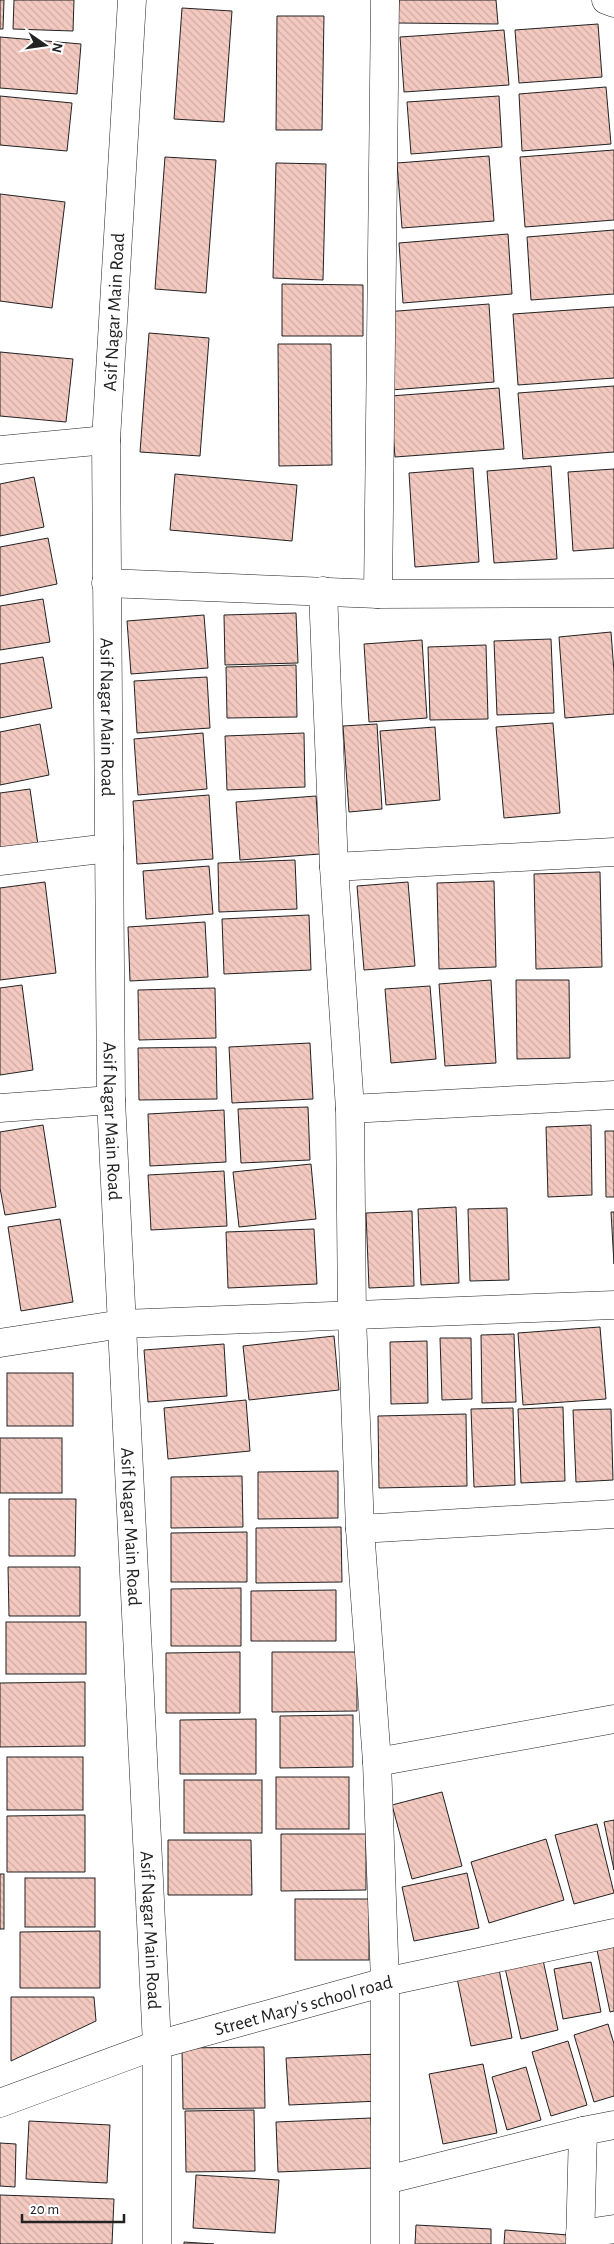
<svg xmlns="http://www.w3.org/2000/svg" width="614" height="2244" font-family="'Alegreya Sans',sans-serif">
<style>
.building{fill:url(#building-back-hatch);stroke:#222}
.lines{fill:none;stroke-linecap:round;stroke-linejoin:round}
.street-casing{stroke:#222;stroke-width:29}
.secondary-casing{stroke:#222;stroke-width:29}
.street{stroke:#fff;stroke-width:28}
.secondary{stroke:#fff;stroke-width:28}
.labels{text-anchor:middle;stroke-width:4;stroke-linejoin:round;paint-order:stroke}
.street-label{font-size:19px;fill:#222;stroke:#fff}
</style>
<defs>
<pattern id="building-back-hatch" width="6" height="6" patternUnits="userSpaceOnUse" patternTransform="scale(1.25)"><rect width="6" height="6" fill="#f3c9c0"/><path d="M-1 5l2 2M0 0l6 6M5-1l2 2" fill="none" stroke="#d0aca5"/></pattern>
</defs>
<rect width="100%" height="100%" fill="#fff"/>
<g class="building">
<polygon points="0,0 4,0 3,29 0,29"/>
<polygon points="14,0 74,0 73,31 13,29"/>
<polygon points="399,0 496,0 498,24 398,23"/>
<polygon points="182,8 232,11 224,122 174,119"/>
<polygon points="277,16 324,16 322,130 276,130"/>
<polygon points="598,24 602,77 519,83 515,30"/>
<polygon points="504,30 509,85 404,92 400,37"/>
<polygon points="0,37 81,44 77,94 0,88"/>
<polygon points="606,87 611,144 522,151 519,94"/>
<polygon points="0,96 72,103 67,151 0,145"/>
<polygon points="499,96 502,147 411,154 407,102"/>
<polygon points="614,150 614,220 525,227 520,157"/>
<polygon points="489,156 494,221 402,228 397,163"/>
<polygon points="165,157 216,160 206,293 155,289"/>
<polygon points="276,163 326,164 323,280 273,278"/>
<polygon points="0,194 65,202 52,308 0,301"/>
<polygon points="614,230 614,294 531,300 527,237"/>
<polygon points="508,234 512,294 403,303 399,243"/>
<polygon points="282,284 363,285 363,336 282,336"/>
<polygon points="489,304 494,382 391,390 385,312"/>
<polygon points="614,307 614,378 518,385 513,314"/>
<polygon points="149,333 209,338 200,456 140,452"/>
<polygon points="278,344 331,344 332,465 279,466"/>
<polygon points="0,352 73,359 66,422 0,416"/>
<polygon points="614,386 614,452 523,459 518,393"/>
<polygon points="499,388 504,449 395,457 390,396"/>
<polygon points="551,466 557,559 494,563 487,471"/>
<polygon points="473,468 479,562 415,567 409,473"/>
<polygon points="614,469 614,548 573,551 568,472"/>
<polygon points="175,474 297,485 292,541 170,530"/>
<polygon points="34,477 44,527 0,536 0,484"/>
<polygon points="48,538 57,584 0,596 0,547"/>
<polygon points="43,599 50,642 0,650 0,606"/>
<polygon points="296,613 298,663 225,665 224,615"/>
<polygon points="204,615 208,668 131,674 127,621"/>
<polygon points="611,632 614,672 614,714 565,718 559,637"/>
<polygon points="551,639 554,713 497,715 494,641"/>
<polygon points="422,640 427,718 369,722 364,644"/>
<polygon points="486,645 488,719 430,720 428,647"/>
<polygon points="43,657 52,708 0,718 0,664"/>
<polygon points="296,665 297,717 227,718 226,667"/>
<polygon points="207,677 210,728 137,733 134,681"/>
<polygon points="553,723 560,813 504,818 496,727"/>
<polygon points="40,724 49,775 0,785 0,732"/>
<polygon points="377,724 382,809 349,812 343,726"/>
<polygon points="435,727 440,800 386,805 380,731"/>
<polygon points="203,733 207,789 138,795 134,739"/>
<polygon points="304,733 305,787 227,790 225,736"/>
<polygon points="30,789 38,845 0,850 0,793"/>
<polygon points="209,795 213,859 137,864 133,801"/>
<polygon points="316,796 320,854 240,860 236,802"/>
<polygon points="295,860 297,909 219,912 218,863"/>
<polygon points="209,866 213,914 146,919 143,871"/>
<polygon points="600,872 602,967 536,969 534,874"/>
<polygon points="494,881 496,967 439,969 437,883"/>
<polygon points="45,882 56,973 0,980 0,888"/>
<polygon points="408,882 415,966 364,970 357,886"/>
<polygon points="309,915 311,970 224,974 222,919"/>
<polygon points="205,922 208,977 130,981 128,927"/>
<polygon points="491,980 496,1063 445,1066 439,984"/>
<polygon points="516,980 569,980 570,1058 517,1059"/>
<polygon points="22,985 33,1070 0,1075 0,988"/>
<polygon points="430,986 436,1059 391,1063 385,989"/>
<polygon points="215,988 216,1038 139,1040 138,990"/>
<polygon points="310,1043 313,1099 232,1103 229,1047"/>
<polygon points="216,1047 217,1099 139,1100 138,1048"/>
<polygon points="308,1107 310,1160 241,1163 238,1109"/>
<polygon points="224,1110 226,1162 150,1166 148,1114"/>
<polygon points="43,1125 56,1207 5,1215 0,1188 0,1132"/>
<polygon points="591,1125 592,1195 548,1197 546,1127"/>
<polygon points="605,1131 614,1131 614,1197 606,1197"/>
<polygon points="311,1164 316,1219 239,1227 233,1172"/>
<polygon points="224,1171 227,1226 151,1230 148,1175"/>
<polygon points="456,1207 459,1283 421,1285 418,1209"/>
<polygon points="507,1208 509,1280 470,1281 468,1209"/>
<polygon points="412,1211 414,1286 369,1288 366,1213"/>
<polygon points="611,1212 614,1212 614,1264"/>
<polygon points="60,1219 73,1302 21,1311 8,1227"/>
<polygon points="314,1229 317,1284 228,1288 226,1232"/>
<polygon points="600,1327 606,1399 523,1405 518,1333"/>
<polygon points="514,1334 516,1402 482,1403 481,1335"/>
<polygon points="334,1336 339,1390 249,1400 243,1346"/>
<polygon points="440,1338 471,1338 472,1399 442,1400"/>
<polygon points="427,1341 428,1403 391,1404 390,1342"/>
<polygon points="224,1344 227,1396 148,1402 144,1350"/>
<rect x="7" y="1373" width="66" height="53"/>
<polygon points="246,1400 250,1451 168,1459 164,1408"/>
<polygon points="563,1407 565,1481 521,1483 518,1409"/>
<polygon points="513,1408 515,1485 474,1487 471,1409"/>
<polygon points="611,1409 613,1480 576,1482 573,1410"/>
<polygon points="466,1414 467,1486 379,1488 378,1416"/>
<rect x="0" y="1438" width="62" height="55"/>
<polygon points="338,1471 338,1518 258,1519 258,1472"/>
<polygon points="242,1476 243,1527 171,1528 171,1477"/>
<polygon points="9,1499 76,1499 75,1556 9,1556"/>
<polygon points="341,1527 342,1582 256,1583 256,1528"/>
<polygon points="247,1532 247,1582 171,1582 171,1533"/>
<polygon points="8,1567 80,1567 80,1616 9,1616"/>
<polygon points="241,1588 241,1646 171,1646 171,1589"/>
<polygon points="336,1590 336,1641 251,1641 251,1591"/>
<rect x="6" y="1622" width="80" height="52"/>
<polygon points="240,1652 240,1713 166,1713 166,1653"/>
<polygon points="272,1652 357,1652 357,1711 272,1712"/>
<polygon points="85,1682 85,1746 0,1747 0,1683"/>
<polygon points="353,1715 353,1767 280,1768 280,1716"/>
<polygon points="256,1719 256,1774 180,1774 180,1720"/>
<rect x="7" y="1757" width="76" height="53"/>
<rect x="276" y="1777" width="73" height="52"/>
<rect x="184" y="1780" width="78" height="53"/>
<polygon points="442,1792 462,1866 412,1879 392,1805"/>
<polygon points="85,1815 85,1872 7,1872 7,1816"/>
<polygon points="614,1820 614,1870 604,1822"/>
<polygon points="597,1824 614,1893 574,1904 555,1835"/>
<polygon points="281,1834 366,1834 366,1890 281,1891"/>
<polygon points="546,1839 564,1900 489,1923 471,1862"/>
<polygon points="168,1840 251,1840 252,1895 168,1895"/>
<polygon points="467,1873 479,1928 414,1941 402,1887"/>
<rect x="0" y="1874" width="4" height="55"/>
<rect x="25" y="1878" width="70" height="49"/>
<rect x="295" y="1899" width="74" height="61"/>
<polygon points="100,1931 100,1988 20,1988 20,1932"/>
<polygon points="614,1947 614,2011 610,2012 597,1950"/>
<polygon points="543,1960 558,2030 521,2039 505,1968"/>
<polygon points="591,1962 601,2012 563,2019 554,1969"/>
<polygon points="499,1969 512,2038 471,2046 457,1978"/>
<polygon points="11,1997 94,1997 96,2021 11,2061"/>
<polygon points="608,2024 614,2044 614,2096 594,2102 574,2035"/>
<polygon points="568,2041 587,2105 551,2116 532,2052"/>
<polygon points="264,2047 265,2108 183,2109 182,2048"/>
<polygon points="377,2054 380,2101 289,2105 286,2058"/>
<polygon points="483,2064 497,2133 443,2144 429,2074"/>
<polygon points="526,2067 541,2120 507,2130 492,2077"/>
<polygon points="254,2110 255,2171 186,2172 185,2111"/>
<polygon points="371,2118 374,2168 278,2172 276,2122"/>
<polygon points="29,2121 110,2125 107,2183 26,2179"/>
<polygon points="0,2143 16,2144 15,2187 0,2186"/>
<polygon points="196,2175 279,2180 275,2233 193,2228"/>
<polygon points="0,2195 114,2199 112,2244 0,2244"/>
<polygon points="416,2225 491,2229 491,2244 415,2244"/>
<polygon points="505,2230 568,2235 567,2244 504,2244"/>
<polygon points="184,2242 214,2244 184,2244"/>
</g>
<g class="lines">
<defs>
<g id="street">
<polyline points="0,450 106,440"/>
<polyline points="106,583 378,594 614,593"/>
<polyline points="323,591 334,867 350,1109 352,1316 360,1529 377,1762 385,1982 385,2244"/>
<polyline points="378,594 385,0"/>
<polyline points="0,861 109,848"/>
<polyline points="334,867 614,852"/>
<polyline points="0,1108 111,1100"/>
<polyline points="350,1109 614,1095"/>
<polyline points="0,1343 122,1324 614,1305"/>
<polyline points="360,1529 614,1514"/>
<polyline points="377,1762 614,1719"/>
<path id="s1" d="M0,2103L157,2045L385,1982L614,1933"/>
<polyline points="386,2180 583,2131 614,2125"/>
<polyline points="580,2234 614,2229"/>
<polyline points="580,2244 583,2131"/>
</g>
<g id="secondary">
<path id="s2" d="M132,0L106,440L111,1100L157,2045V2244"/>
<polyline points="606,0 614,3"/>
</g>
</defs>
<use href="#street" class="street-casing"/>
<use href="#secondary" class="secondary-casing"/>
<use href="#street" class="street"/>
<use href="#secondary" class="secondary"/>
</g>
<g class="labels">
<g class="street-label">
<text transform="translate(113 312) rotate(-87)" y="7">Asif Nagar Main Road</text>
<text dy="7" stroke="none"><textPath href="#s2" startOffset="718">Asif Nagar Main Road</textPath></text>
<text dy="7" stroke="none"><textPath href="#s2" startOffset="1122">Asif Nagar Main Road</textPath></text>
<text dy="7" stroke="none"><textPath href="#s2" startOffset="1528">Asif Nagar Main Road</textPath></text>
<text dy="7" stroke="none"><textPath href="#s2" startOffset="1932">Asif Nagar Main Road</textPath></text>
<text dy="7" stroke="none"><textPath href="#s1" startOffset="319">Street Mary's school road</textPath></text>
</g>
</g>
<g transform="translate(45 45) rotate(103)" stroke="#ffffff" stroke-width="4" paint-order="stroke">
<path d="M0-4L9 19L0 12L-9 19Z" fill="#222222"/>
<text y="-8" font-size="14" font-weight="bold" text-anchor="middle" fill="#222222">N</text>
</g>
<path d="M22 2214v8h102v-8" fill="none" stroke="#222222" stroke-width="2.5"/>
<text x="30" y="2214" font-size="15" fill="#222222" stroke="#ffffff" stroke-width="4" paint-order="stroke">20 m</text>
</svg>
